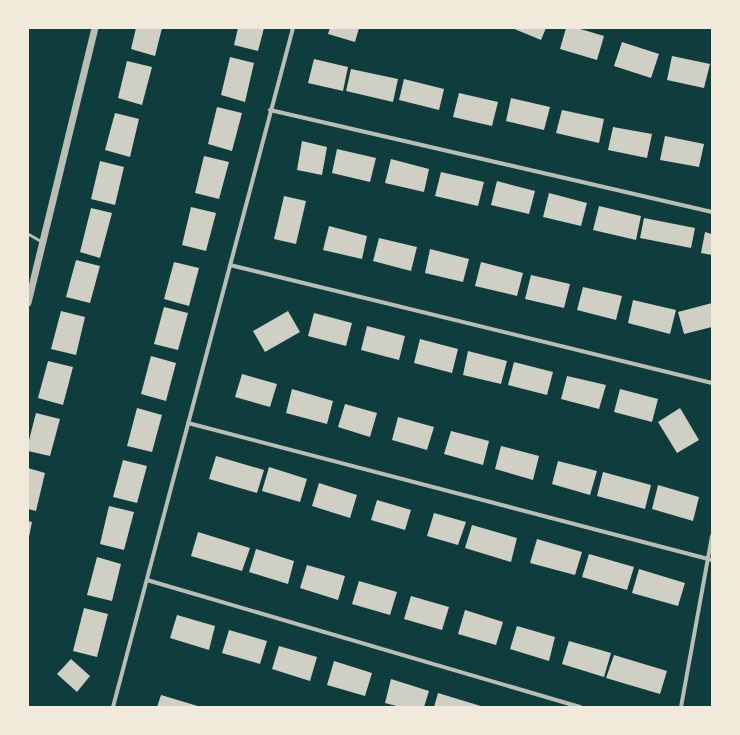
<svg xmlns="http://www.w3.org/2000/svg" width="740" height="735" font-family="Raleway,sans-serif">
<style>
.building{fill:#cfcfc3}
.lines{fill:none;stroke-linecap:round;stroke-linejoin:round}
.service{stroke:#b8beb3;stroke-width:3}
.minor{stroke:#b8beb3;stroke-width:4}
.tertiary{stroke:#b8beb3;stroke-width:7}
</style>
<rect width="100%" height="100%" fill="#0f3d3e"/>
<g class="building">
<polygon points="136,28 162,28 155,56 131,49"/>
<polygon points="238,28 264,28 258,51 234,45"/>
<polygon points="330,28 359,28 355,42 328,34"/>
<polygon points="512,28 546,28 541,40"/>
<polygon points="566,28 577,28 604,36 597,60 560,49"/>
<polygon points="622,42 659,54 651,78 614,66"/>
<polygon points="672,56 710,64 704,88 667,80"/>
<polygon points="230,57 254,63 245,102 221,95"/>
<polygon points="314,59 348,67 343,91 308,83"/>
<polygon points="127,61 152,67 142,105 118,98"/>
<polygon points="351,69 398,79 393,102 346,91"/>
<polygon points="404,79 444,89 439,110 399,100"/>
<polygon points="459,93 498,102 492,126 453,117"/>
<polygon points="511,98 550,107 544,130 506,121"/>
<polygon points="217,107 242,113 232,151 208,144"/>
<polygon points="562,110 604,119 599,143 556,133"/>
<polygon points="115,113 139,119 130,157 105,150"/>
<polygon points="613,127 652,134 647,158 608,150"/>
<polygon points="665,136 704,144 699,167 660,160"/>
<polygon points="302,141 327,147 322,175 297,170"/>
<polygon points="337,149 376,158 370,182 332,173"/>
<polygon points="204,156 229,162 219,199 195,193"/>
<polygon points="391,159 429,169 424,192 385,183"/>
<polygon points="100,161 124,167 115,205 91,199"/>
<polygon points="441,172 484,182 478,206 435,196"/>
<polygon points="497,181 535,191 529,214 491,205"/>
<polygon points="549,193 587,203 581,226 543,217"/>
<polygon points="284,196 306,201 296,244 274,239"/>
<polygon points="599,206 641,216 636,240 593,230"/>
<polygon points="191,207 216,213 206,251 182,245"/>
<polygon points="91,208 112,213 100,258 80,252"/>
<polygon points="644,218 695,228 691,248 640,238"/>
<polygon points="329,226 367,236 362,259 323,250"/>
<polygon points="705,232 712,234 712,255 701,253"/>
<polygon points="379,238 417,247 411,271 373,261"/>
<polygon points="430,249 469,259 463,282 425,273"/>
<polygon points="76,260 100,266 90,303 66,297"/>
<polygon points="174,262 199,268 189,306 164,299"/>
<polygon points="481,262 523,273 517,296 475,286"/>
<polygon points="531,275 570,284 564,308 525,299"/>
<polygon points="583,287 622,296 616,320 577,310"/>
<polygon points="633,300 676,310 670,334 628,323"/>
<polygon points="712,303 712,327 684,334 678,312"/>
<polygon points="164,307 188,313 178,350 154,344"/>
<polygon points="61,311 85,317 76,355 51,349"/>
<polygon points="288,311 300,332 265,352 253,331"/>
<polygon points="314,313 352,323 346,346 308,336"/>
<polygon points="367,326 405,336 399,360 361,350"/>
<polygon points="420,339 458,349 452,373 414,363"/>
<polygon points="468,351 507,361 501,384 463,375"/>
<polygon points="151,356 176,363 166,401 141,394"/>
<polygon points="48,361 73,367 63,405 38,398"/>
<polygon points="514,362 553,372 547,395 508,385"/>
<polygon points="242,374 277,384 270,407 235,397"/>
<polygon points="567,376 606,385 599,409 561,399"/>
<polygon points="292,389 333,401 327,424 286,413"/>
<polygon points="620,389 658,399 652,422 614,412"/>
<polygon points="345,404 377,413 370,437 338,427"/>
<polygon points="137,408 162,415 152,452 127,446"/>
<polygon points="680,408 699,440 677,453 658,422"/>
<polygon points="36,413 60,419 50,456 28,451 28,444"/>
<polygon points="398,417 434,427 427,450 392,440"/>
<polygon points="451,431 489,441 483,465 444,454"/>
<polygon points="501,446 539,456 533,480 495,469"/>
<polygon points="216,456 264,470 257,493 209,479"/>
<polygon points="123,460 147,466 137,503 113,497"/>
<polygon points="558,461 597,471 590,495 552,484"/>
<polygon points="269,467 307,479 300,502 262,491"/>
<polygon points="28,468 45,473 36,511 28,509"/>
<polygon points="603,472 651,485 645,509 597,496"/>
<polygon points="319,483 357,495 350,518 312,506"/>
<polygon points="658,485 699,497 693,521 652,509"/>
<polygon points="377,500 411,510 405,530 371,520"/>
<polygon points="109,506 134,512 124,550 100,544"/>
<polygon points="434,513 466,522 458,545 427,536"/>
<polygon points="28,521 32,522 29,537 28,537"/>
<polygon points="472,525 517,538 511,562 465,548"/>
<polygon points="198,532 250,548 242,571 191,556"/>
<polygon points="537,539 582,552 575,575 530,563"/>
<polygon points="256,549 294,561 288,584 249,572"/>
<polygon points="589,554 634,567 627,590 582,577"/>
<polygon points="97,557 121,564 112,601 87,595"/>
<polygon points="307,565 345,576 338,600 300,588"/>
<polygon points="639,569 685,583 678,606 632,593"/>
<polygon points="359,581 397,592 390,615 352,604"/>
<polygon points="411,596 449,607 442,630 404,619"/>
<polygon points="84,608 108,614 97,657 73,651"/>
<polygon points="465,610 503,622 496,645 458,634"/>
<polygon points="177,615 215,626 209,650 170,638"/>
<polygon points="517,626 555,637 549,661 510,649"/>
<polygon points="229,630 267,641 260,664 222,653"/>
<polygon points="569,641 611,653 604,677 562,664"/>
<polygon points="279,646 317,657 310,681 272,669"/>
<polygon points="614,655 667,671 660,694 606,678"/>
<polygon points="71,659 90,676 77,692 57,674"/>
<polygon points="334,661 372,673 365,696 327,685"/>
<polygon points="391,679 429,691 424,707 400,707 385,703"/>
<polygon points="438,693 484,707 434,707"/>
<polygon points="161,695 201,707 157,707"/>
</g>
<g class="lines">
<polyline class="service" points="28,234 42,242"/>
<g class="minor">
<polyline points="270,110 712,212"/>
<polyline points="230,265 712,383"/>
<polyline points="188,423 712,560"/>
<polyline points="147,580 580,707"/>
<polyline points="113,707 293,28"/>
<polyline points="681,707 712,536"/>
</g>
<polyline class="tertiary" points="28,303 95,28"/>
</g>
<rect width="740" height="735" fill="none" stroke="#f1e9da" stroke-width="58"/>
</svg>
